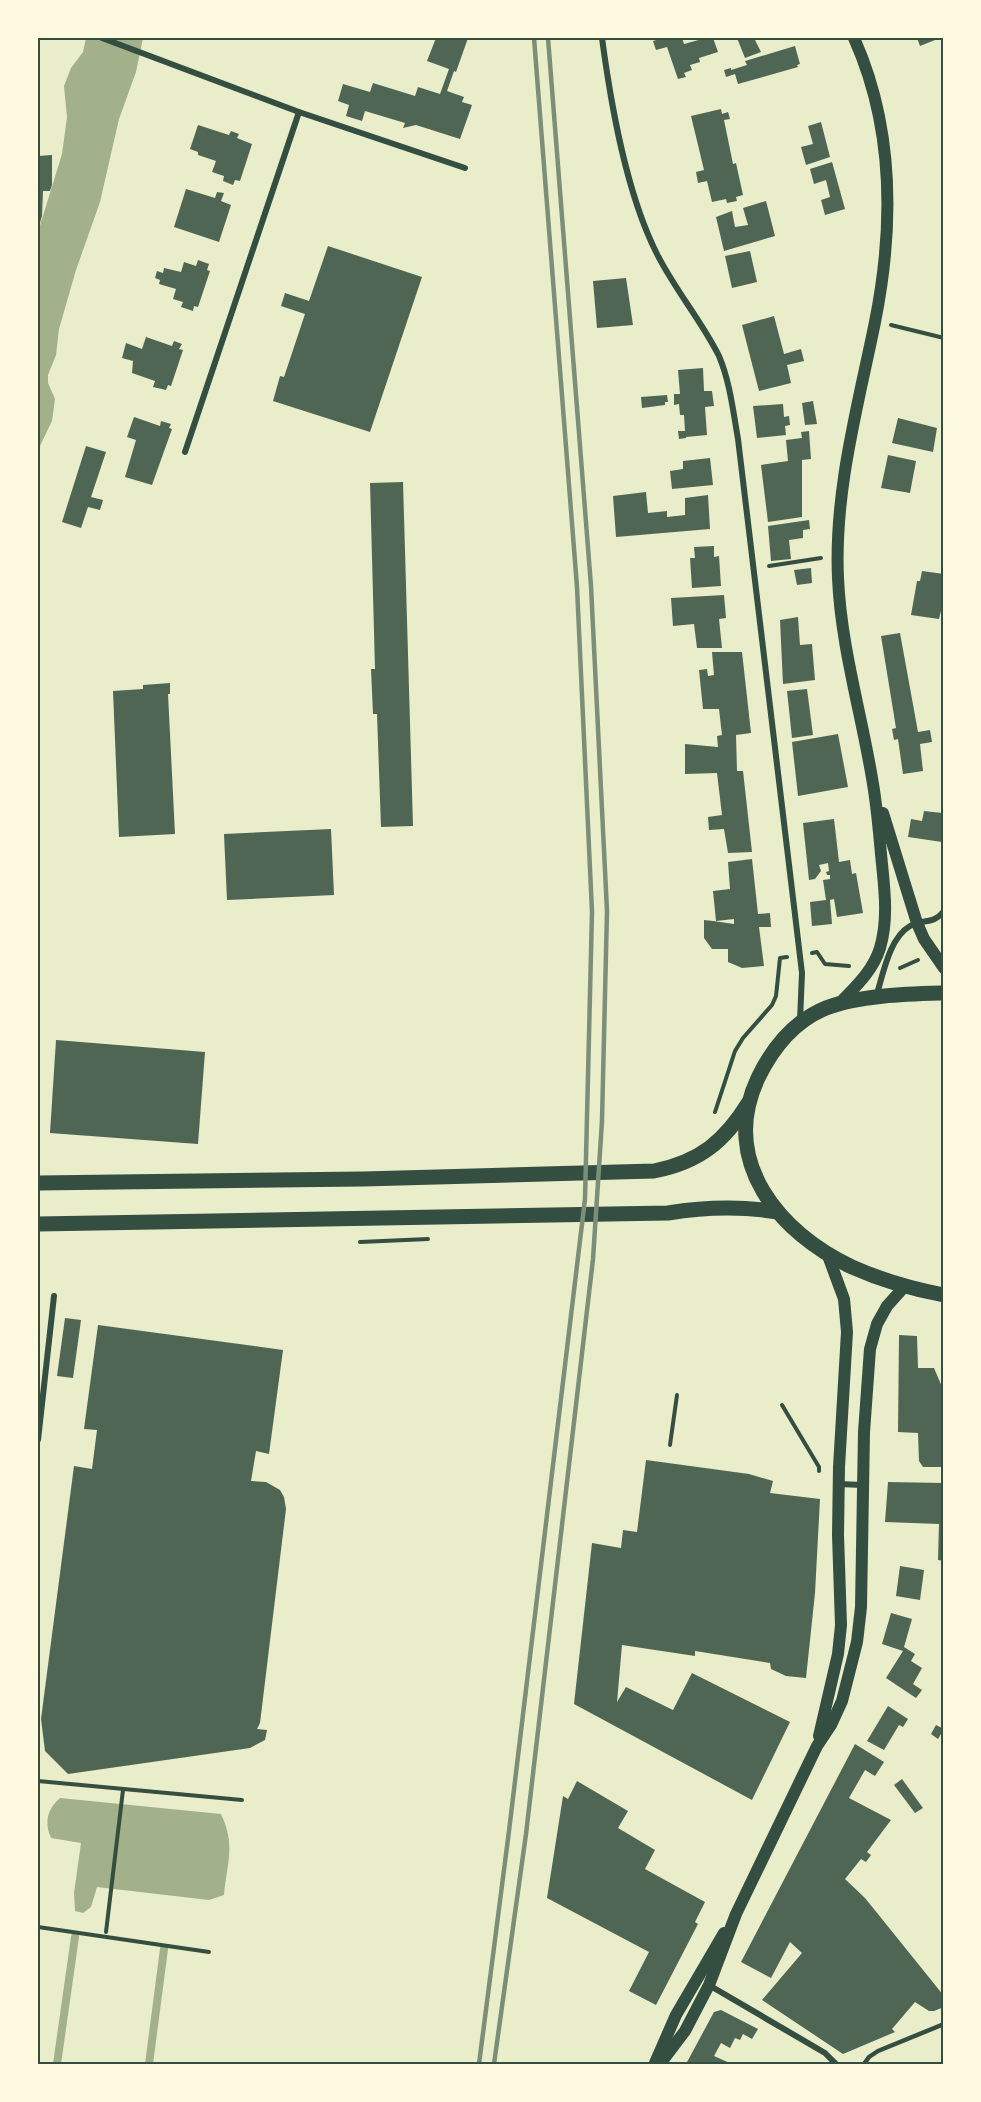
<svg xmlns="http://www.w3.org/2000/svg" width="981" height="2102" font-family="'Golos Text',sans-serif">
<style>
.water{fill:#a3b18a}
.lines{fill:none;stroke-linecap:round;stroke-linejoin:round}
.stream{stroke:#a3b18a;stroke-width:8}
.building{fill:#4f6655}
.path{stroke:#344e41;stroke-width:4}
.service{stroke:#344e41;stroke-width:4.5}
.minor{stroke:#344e41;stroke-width:6}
.secondary{stroke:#344e41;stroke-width:12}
.primary{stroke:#344e41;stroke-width:15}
.rail{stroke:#7c8e77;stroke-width:4.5}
.neatline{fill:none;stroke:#344e41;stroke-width:2}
</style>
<rect width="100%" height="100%" fill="#e9edc9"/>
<g class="water">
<polygon points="86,38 143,38 136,72 119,119 100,202 76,270 59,329 56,355 48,375 48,383 55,399 52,421 38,450 38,232 62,154 67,117 64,86 71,68 83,52"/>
<path d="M60,1798L221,1814C236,1846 227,1862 224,1895L209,1900L97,1887L91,1907L83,1913L75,1911L74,1893L81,1843L51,1838C44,1823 47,1809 60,1798Z"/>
</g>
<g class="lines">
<g class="stream">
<polyline points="57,2064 75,1937"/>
<polyline points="149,2064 164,1949"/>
</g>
</g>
<g class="building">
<polygon points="436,38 468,38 456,72 454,71 447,91 464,97 462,102 472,105 460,139 416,125 403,128 405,123 365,111 362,121 346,116 349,105 338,101 343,84 370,92 373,83 415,96 418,87 440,94 449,69 427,61"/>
<polygon points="663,38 682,38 684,44 706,38 713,38 718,52 699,58 700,62 690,65 692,70 684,73 686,77 678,79 667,47 656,50 653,41"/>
<polygon points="737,38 754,38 761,52 745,58"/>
<polygon points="917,38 940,38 920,46"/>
<polygon points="795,46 800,64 797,65 798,67 738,84 735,74 726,77 724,70 731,68 731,70 747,65 745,61"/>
<polygon points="721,109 722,114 728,112 730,119 724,120 733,164 736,163 743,195 736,197 737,201 727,203 726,199 712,202 707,181 698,183 696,172 704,170 691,116"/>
<polygon points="821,122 830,157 806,165 801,147 813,144 808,126"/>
<polygon points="198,125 229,135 231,131 239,134 237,138 252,144 240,181 235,180 233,185 223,181 224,176 212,172 216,161 198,155 198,152 190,149"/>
<polygon points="52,155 52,185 50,191 43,191 42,216 38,230 38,156"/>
<polygon points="832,162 845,209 825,215 821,200 830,197 826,180 814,184 810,169"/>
<polygon points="186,189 215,198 217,192 224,193 221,201 231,205 219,242 174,227"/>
<polygon points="766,201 775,236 724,251 716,217 732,211 735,227 748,225 743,208"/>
<polygon points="328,246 422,277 370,432 273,401 280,376 284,377 305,314 281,306 285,293 309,301"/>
<polygon points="750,251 757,282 732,288 725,256"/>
<polygon points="198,260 209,264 207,270 210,271 198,307 194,306 193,311 181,307 183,302 173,299 176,289 159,284 160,280 155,278 157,271 163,273 164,268 181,272 184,262 196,266"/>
<polygon points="626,278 633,325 597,328 593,281"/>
<polygon points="774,316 784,354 801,349 804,361 787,365 791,383 759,391 742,325"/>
<polygon points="146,337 172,346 174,341 182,344 179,349 183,350 171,386 168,385 166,390 153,387 155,381 132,373 133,361 122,358 126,343 142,349"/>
<polygon points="703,368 704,391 712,391 714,406 705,407 707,435 686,437 686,438 679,439 678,431 685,431 684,415 680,415 679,404 674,405 674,394 680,394 678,370"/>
<polygon points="667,395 668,402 665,402 665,405 642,408 641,397"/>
<polygon points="813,401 817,424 805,425 802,403"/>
<polygon points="783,404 784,417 789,416 790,425 785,426 786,435 757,438 753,406"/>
<polygon points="134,417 160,426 161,421 171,424 169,428 172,429 152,485 125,477 136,440 127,437"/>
<polygon points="898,418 937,428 933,452 892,443"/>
<polygon points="809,431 811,459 802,460 802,517 768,522 761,465 788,461 786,440 802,438 801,432"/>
<polygon points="86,446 106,452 91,497 103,500 100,510 88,507 81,528 62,522"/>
<polygon points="888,455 916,461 910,493 881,488"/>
<polygon points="710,458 713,485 672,489 670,471 683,469 683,461"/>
<polygon points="403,482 413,826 381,827 377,714 373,714 371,669 375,669 370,483"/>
<polygon points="646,492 648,513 667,511 667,517 685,515 685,498 708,495 710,529 616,537 613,496"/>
<polygon points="809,520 810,529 803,530 803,538 789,540 791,559 771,561 768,526"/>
<polygon points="714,546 714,557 719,556 721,586 692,588 690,558 695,558 694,547"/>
<polygon points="811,568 812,583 797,585 794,570"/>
<polygon points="922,571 944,574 944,598 939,619 911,615 917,581 920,581"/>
<polygon points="724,595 726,618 719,619 722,648 697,648 694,624 673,626 671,598"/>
<polygon points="798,617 800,645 812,644 815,680 783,684 780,620"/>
<polygon points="900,633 918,732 930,730 932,742 920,744 923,771 903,774 898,739 894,740 892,729 896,728 881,636"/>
<polygon points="712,652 742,652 751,733 736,735 737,771 743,771 752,852 728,853 724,829 709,830 708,817 722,815 717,773 685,774 685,744 718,747 717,736 722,735 719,709 703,709 699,670 707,669 708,676 714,675"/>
<polygon points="170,683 170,694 168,694 175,834 119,837 113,691 143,689 143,685"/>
<polygon points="807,689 813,735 792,738 787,691"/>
<polygon points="838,734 848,787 798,796 792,742"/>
<polygon points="924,811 942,813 942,842 908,837 911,819 922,821"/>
<polygon points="834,819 839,862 850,860 852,874 856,873 863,913 837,917 834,899 830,900 832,924 812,926 810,902 826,900 823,880 830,879 830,875 827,875 826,872 829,871 828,863 819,865 821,871 815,879 809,880 803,823"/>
<polygon points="331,829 334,895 227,900 224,834"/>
<polygon points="752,859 758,914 770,913 771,927 759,927 764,966 742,968 728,962 728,949 712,949 704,938 704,920 713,921 734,924 734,919 716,921 713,891 730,889 728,862"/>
<polygon points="56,1040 205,1052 198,1144 50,1133"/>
<polygon points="65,1318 81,1320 73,1378 57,1376"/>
<polygon points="98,1325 283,1350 269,1454 256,1451 251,1481 266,1482 280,1490 284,1497 286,1509 260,1723 257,1729 267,1730 265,1740 250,1748 68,1774 45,1751 41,1719 74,1466 92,1469 97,1430 84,1429"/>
<polygon points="899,1335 917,1336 918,1368 934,1368 943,1389 943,1467 923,1467 919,1461 918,1433 898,1432"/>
<polygon points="646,1460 749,1474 773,1481 770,1493 820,1499 815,1593 806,1678 786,1676 771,1669 770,1663 695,1651 695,1656 622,1645 617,1702 626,1687 673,1710 692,1673 790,1722 752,1800 574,1704 592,1543 621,1548 623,1530 637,1532"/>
<polygon points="888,1482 944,1483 944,1561 938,1560 939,1524 885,1522"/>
<polygon points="900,1566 924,1570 920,1600 896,1596"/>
<polygon points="891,1613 912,1619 904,1647 915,1654 911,1661 922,1668 913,1684 922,1690 916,1698 886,1678 903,1651 882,1644"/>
<polygon points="888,1706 908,1719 903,1727 899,1725 884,1750 867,1741"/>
<polygon points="936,1725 944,1729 938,1739 931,1734"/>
<polygon points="855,1744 884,1762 875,1776 865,1770 849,1798 891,1820 867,1852 871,1855 866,1862 861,1859 845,1879 865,1898 944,1996 944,2007 934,2011 929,2011 915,2002 892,2029 895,2032 843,2054 762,2000 802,1953 790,1942 771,1978 741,1962"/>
<polygon points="902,1779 923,1808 915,1813 894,1785"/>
<polygon points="577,1781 628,1811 618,1828 655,1850 645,1869 705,1902 695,1922 698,1924 656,2005 629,1991 649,1952 547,1898 563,1796 568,1799"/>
<polygon points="721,2010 758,2029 752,2039 743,2034 740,2040 735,2038 730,2048 721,2043 714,2056 732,2064 686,2064 714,2012"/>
</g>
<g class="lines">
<g class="path">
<polyline points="891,325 944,338"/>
<polyline points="769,566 821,558"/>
<polyline points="812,953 817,952 825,964 849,966"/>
<polyline points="900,968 918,960"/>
<polyline points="715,1112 735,1051 743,1038 772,1005 776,996 780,958 787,957"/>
<polyline points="360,1242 428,1239"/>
<polyline points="782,1405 819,1467 819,1471"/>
<polyline points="670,1445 677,1395"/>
<polyline points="38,1781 242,1800"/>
<polyline points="38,1927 209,1952"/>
<polyline points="106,1932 123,1790"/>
</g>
<polyline class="service" points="864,2064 869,2057 878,2051 944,2024"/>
<g class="minor">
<polyline points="102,38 299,112 465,168"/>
<path d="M602,38C611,105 626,193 657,254C675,290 701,320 719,356C730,382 733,411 738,439L802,973L800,1021"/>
<polyline points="185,452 299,112"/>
<path d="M876,997C883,975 889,938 910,926C924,918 932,926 944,911"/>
<polyline points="38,1440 54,1296"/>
<polyline points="839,1484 862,1485"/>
<polyline points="707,1984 825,2053 836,2064"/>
</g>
<g class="secondary">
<polyline points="883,813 917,923 924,939 944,968"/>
<path d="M839,1004C855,987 873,971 880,948C889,917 884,886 881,854C879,831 877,808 873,784C862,715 841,648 838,578C834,491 858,406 875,322C894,227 894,127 854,38"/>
<polyline points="819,1736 838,1654 841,1625 838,1535 839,1467 847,1332 844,1299 827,1253"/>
<polyline points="655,2063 676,2015 724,1933"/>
<polyline points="660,2064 685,2031 709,1985 736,1914 817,1746 831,1725 842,1701 857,1642 861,1607 864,1432 870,1349 877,1324 887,1306 905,1286"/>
</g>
<g class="primary">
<path d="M944,993C909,994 859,995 826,1008C794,1021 773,1047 758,1078C719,1161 779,1233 852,1267C881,1280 912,1289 944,1295"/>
<path d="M38,1183L363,1179L654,1171C700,1162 725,1141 749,1102"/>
<path d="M38,1224L668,1213C705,1207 741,1206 778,1212"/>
</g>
<g class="rail">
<polyline points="479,2064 509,1831 585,1199 592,912 577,587 534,38"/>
<polyline points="494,2064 526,1834 593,1259 602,1121 607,911 591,586 548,38"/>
</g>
</g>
<rect width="981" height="2102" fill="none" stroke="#fefae0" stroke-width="78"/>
<rect x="39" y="39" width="903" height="2024" class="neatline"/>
</svg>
